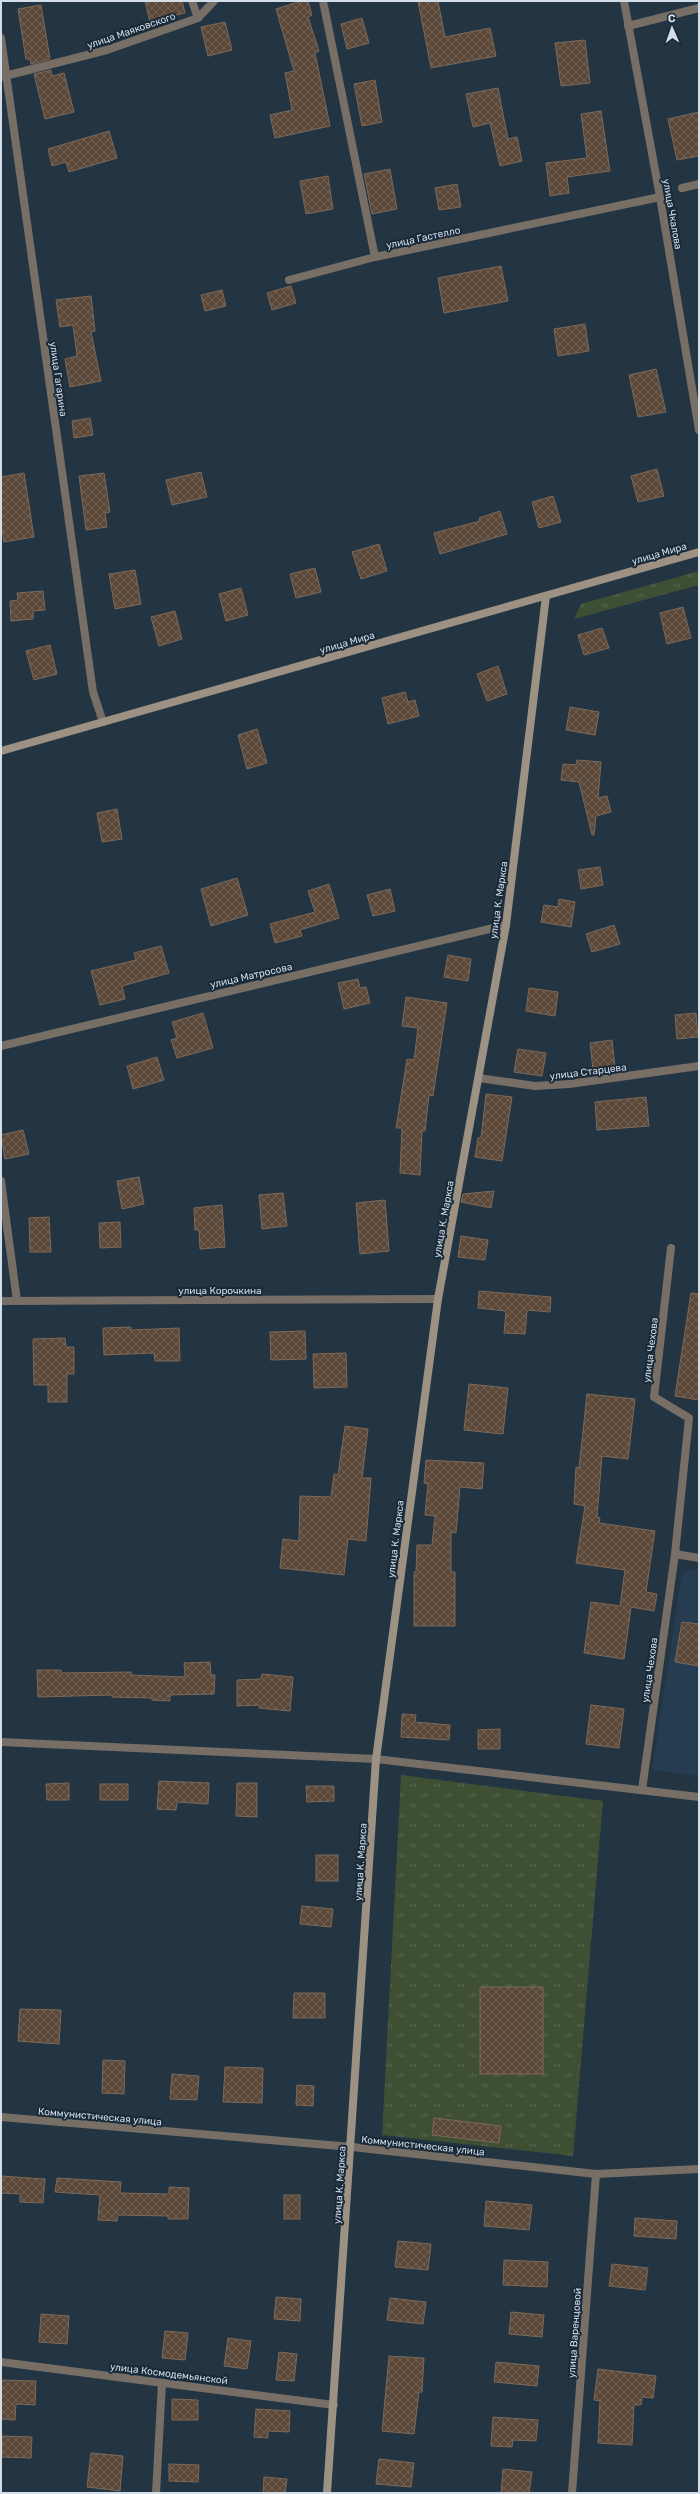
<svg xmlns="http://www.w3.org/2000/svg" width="700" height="2494" font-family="Rubik,sans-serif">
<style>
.built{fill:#263c51}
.grass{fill:url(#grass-tufts)}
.building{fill:url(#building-cross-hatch);stroke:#7d6958}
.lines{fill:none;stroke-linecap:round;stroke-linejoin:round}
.lane{stroke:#776f66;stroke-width:8}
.street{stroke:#776f66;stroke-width:8}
.secondary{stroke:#9d9183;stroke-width:8}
.labels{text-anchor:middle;stroke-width:4;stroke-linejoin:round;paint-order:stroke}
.street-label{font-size:10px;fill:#d3dee8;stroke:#192a39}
</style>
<defs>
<pattern id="grass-tufts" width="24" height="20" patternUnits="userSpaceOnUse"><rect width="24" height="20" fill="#3e4f34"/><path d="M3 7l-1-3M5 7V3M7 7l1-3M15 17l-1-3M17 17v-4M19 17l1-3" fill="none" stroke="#596851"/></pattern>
<pattern id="building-cross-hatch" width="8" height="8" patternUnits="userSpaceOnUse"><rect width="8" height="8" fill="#5b4838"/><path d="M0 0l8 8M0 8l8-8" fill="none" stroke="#726255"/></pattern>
</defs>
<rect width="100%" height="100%" fill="#233443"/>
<polygon class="built" points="699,1568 699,1776 652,1770 682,1573"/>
<g class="grass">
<polygon points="699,571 699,585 574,619 581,604"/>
<polygon points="401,1775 603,1801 573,2156 382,2135"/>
</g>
<g class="building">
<polygon points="145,1 182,1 185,13 150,22"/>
<polygon points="301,1 308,1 312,15 308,17 319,51 315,53 330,126 275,138 270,115 292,110 285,73 294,71 276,9"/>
<polygon points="418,1 438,1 445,37 490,28 496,56 431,68"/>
<polygon points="41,5 50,59 31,64 30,59 26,59 18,9"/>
<polygon points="362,18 369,43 347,49 341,24"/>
<polygon points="225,22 232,50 208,56 201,27"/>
<polygon points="585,40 590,83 561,86 555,43"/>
<polygon points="51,70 52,76 64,73 74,112 45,119 34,74"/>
<polygon points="375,80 382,122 362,126 354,84"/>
<polygon points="498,88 508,139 517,137 522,161 500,166 490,123 473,127 466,94"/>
<polygon points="601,111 610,171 567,177 569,193 550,196 546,163 587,158 581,114"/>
<polygon points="699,112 699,156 677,160 668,119"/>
<polygon points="109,131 117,158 69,172 66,162 52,166 48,149"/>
<polygon points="390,169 397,209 372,214 364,174"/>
<polygon points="328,176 333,209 306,214 300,181"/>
<polygon points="457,184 461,207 439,210 435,188"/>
<polygon points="501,266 508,301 444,313 438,278"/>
<polygon points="291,286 296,303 272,310 267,293"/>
<polygon points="222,290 226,306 205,311 201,295"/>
<polygon points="91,296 95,331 91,332 101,381 70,387 65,359 77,356 73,325 60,327 56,300"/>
<polygon points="585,324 589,351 558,356 554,329"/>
<polygon points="656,369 666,412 638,417 629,375"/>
<polygon points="90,418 93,435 74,438 72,421"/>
<polygon points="657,469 664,496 638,502 631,476"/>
<polygon points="201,472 207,497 172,505 166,480"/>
<polygon points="24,473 34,537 4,542 1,522 1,477"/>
<polygon points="104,473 110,512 105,513 107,527 86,530 79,476"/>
<polygon points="553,496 561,522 539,528 532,502"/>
<polygon points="500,511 507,534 440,554 434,533 480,521 479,518"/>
<polygon points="379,544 387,571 361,579 352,552"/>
<polygon points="315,568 321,592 296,598 290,574"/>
<polygon points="135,570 141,604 115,609 109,574"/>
<polygon points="241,588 248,615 226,621 219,594"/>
<polygon points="43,591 45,610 33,611 33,619 11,621 10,601 18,600 17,593"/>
<polygon points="683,607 691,638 667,644 660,613"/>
<polygon points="175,611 182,639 159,646 151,617"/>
<polygon points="602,628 609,648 584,655 578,635"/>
<polygon points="50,645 57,674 34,680 26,651"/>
<polygon points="498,666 507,694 487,701 477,674"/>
<polygon points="405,692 408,702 415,700 419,716 388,724 382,698"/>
<polygon points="570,707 599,712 595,735 566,730"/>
<polygon points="257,729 267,763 247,769 238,735"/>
<polygon points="577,760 601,762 598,798 607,796 611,812 596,816 594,835 592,835 579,782 561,780 563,764 576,765"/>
<polygon points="117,809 122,839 102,842 97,813"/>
<polygon points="600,867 603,885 581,889 578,870"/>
<polygon points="237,878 248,915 211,926 201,889"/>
<polygon points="329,884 339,918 300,930 302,936 275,943 270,924 315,912 308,891"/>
<polygon points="390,889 395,911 373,916 367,895"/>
<polygon points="559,899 575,902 571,927 541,922 544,905 558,907"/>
<polygon points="614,925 620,944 592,952 586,934"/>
<polygon points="161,946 169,973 122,986 125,999 100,1005 91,971 136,960 134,953"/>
<polygon points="448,955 471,959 468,981 444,977"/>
<polygon points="358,979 360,988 366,987 370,1003 344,1009 338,983"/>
<polygon points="529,988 558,992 555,1016 526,1011"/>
<polygon points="406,997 447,1003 433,1096 429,1095 425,1131 422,1131 420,1175 400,1173 402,1128 396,1128 407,1059 414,1060 418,1028 402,1026"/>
<polygon points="203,1013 213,1048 177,1058 171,1040 177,1038 172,1022"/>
<polygon points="696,1013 698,1037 677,1039 675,1015"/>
<polygon points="612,1040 615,1067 593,1069 590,1043"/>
<polygon points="518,1049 546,1053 542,1076 514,1072"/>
<polygon points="157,1057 164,1080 133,1089 127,1066"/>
<polygon points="486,1094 512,1097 502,1161 475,1157 478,1138 481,1138"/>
<polygon points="646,1097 649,1126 597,1130 595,1102"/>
<polygon points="23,1130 29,1154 5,1159 1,1135"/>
<polygon points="139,1177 144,1204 122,1209 117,1181"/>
<polygon points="494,1191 491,1208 461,1202 463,1194"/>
<polygon points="283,1193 287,1226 262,1229 259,1195"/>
<polygon points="385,1200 389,1251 360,1254 356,1203"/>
<polygon points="222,1205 225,1247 200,1249 199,1230 195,1230 194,1208"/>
<polygon points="49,1217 51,1252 30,1252 29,1218"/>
<polygon points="120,1222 121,1247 100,1248 99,1223"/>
<polygon points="461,1236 488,1240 485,1260 458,1257"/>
<polygon points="479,1291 551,1297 550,1312 527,1310 525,1334 504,1333 506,1311 478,1308"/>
<polygon points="691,1293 699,1294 699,1400 675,1396"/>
<polygon points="131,1327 131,1330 179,1328 180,1361 155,1361 154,1353 104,1355 103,1328"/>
<polygon points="305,1331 306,1359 271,1360 270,1332"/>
<polygon points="65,1338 66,1347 74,1347 74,1374 67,1374 67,1402 48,1402 48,1385 34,1385 33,1339"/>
<polygon points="346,1353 347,1387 314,1388 313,1354"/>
<polygon points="469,1384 508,1388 503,1434 464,1430"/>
<polygon points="587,1394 635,1399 628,1459 602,1456 597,1517 600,1518 599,1523 655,1531 646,1592 657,1594 654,1611 631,1607 624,1659 584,1653 591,1602 620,1606 625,1570 576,1563 585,1506 574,1504 576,1467 579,1468"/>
<polygon points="345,1426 368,1429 362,1478 371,1478 366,1541 348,1539 344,1575 280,1568 283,1539 299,1541 300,1496 331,1497 334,1474 338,1475"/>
<polygon points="426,1460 484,1463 482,1489 460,1487 456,1533 451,1532 451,1572 455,1572 455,1626 414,1626 414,1572 416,1572 417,1545 432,1545 435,1516 425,1515 428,1484 424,1483"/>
<polygon points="682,1622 699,1624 699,1666 675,1662"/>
<polygon points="210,1662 211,1675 215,1675 214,1694 170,1695 170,1701 152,1700 152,1698 112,1697 112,1695 38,1697 37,1670 61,1670 61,1673 131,1672 131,1675 185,1677 184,1663"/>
<polygon points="262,1674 293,1677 290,1711 259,1708 259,1705 237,1706 237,1680 261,1679"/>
<polygon points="591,1705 624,1709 619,1748 586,1744"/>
<polygon points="402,1714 416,1715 415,1722 450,1725 449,1740 401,1737"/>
<polygon points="500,1729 500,1749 478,1749 478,1730"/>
<polygon points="159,1781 209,1783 208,1804 177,1802 176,1810 157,1809"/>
<polygon points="69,1783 69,1800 47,1800 46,1784"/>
<polygon points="237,1783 257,1783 257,1817 236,1816"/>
<rect x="100" y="1784" width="28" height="16"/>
<polygon points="306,1786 334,1786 334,1801 307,1802"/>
<rect x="316" y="1855" width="22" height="26"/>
<polygon points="302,1906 333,1909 331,1927 300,1924"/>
<rect x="480" y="1987" width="63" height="87"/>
<polygon points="294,1993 325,1993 325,2018 293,2018"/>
<polygon points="20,2009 61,2010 59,2044 18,2041"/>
<polygon points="103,2060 125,2061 124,2094 102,2093"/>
<polygon points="225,2067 263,2068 262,2103 223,2102"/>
<polygon points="172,2074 199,2076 197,2100 170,2099"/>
<polygon points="297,2085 314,2086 313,2106 296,2105"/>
<polygon points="434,2118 501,2126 499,2143 432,2135"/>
<polygon points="1,2176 45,2179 43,2203 20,2202 20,2194 1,2193"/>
<polygon points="57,2178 121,2182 120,2193 169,2194 169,2187 189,2188 188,2219 168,2219 168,2216 118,2215 117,2221 98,2220 100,2195 55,2192"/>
<rect x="284" y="2195" width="16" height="24"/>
<polygon points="486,2201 532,2205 529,2230 484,2226"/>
<polygon points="635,2218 677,2221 676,2239 634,2236"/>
<polygon points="398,2241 431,2244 428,2270 395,2267"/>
<polygon points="504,2260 548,2262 547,2287 503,2285"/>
<polygon points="612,2264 648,2268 645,2290 609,2286"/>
<polygon points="276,2297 301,2299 300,2321 274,2319"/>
<polygon points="390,2298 426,2302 423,2324 387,2320"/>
<polygon points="511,2312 544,2315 542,2337 509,2334"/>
<polygon points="41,2314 69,2316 67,2344 39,2342"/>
<polygon points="165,2331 188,2333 185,2360 162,2358"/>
<polygon points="228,2338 251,2341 247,2369 224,2366"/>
<polygon points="279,2352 297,2354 294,2381 276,2380"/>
<polygon points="389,2356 424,2358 422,2392 419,2392 414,2434 382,2431"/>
<polygon points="496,2362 539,2366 537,2386 494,2382"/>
<polygon points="598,2369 656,2376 653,2398 642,2397 641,2405 634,2405 632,2445 598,2443 600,2401 594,2400"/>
<polygon points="1,2380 36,2381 35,2405 16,2404 15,2420 1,2419"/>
<polygon points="172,2399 198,2400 198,2420 172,2420"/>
<polygon points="256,2409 290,2411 289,2432 268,2431 268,2438 254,2437"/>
<polygon points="493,2417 538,2420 536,2441 513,2440 512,2447 491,2446"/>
<polygon points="2,2436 32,2437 31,2458 2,2457"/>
<polygon points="91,2453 123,2456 120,2491 87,2487"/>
<polygon points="379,2459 414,2463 411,2487 376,2484"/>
<polygon points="169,2464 199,2465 198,2482 169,2481"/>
<polygon points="503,2469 532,2472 529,2493 501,2493"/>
<polygon points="264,2477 287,2479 285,2493 263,2493"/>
</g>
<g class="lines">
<g class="lane">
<polyline points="628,26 699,8"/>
<polyline points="682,188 699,184"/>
</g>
<g class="street">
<polyline points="192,1 198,18"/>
<polyline points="323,1 375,257 660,197"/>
<polyline points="624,1 660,197 699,430"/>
<polyline points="1,38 93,692 103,722"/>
<polyline points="1,77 107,50 198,18 214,1"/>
<polyline points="289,280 375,257"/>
<polyline points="1,1046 506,925"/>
<polyline points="479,1078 535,1086 569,1084 699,1066"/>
<polyline points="1,1181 17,1301"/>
<polyline points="671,1248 654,1397 689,1418 675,1554"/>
<polyline points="1,1301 438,1299"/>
<polyline points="1,1742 376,1759 699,1797"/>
<polyline points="642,1790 675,1554 699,1558"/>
<polyline points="1,2117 352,2147 596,2174 699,2169"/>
<polyline points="1,2362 334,2405"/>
<polyline points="156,2493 162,2383"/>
<polyline points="572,2493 596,2174"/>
</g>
<g class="secondary">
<polyline points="1,751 699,552"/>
<polyline points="327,2493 376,1759 438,1299 506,925 546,596"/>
</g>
</g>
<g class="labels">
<g class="street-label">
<text transform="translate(131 30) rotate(-19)" y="4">улица Маяковского</text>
<text transform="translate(673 214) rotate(80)" y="4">улица Чкалова</text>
<text transform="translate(423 237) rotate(-12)" y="4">улица Гастелло</text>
<text transform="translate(59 379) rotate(82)" y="4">улица Гагарина</text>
<text transform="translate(659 553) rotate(-16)" y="4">улица Мира</text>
<text transform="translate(347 642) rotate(-16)" y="4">улица Мира</text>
<text transform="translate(498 900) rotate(-82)" y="4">улица К. Маркса</text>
<text transform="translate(251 975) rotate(-13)" y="4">улица Матросова</text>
<text transform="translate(588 1071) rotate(-7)" y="4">улица Старцева</text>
<text transform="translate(443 1219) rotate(-80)" y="4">улица К. Маркса</text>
<text x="220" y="1294">улица Корочкина</text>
<text transform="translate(650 1350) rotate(-83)" y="4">улица Чехова</text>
<text transform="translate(395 1539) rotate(-83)" y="4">улица К. Маркса</text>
<text transform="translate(649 1670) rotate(-82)" y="4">улица Чехова</text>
<text transform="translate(360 1862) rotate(-86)" y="4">улица К. Маркса</text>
<text transform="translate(100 2116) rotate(5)" y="4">Коммунистическая улица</text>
<text transform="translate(423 2145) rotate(6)" y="4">Коммунистическая улица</text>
<text transform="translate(339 2185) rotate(-86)" y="4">улица К. Маркса</text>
<text transform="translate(574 2333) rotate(-86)" y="4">улица Варенцовой</text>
<text transform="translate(169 2373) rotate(7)" y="4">улица Космодемьянской</text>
</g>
</g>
<rect width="700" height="2494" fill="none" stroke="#d3dee8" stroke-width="4"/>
<g transform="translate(672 28) rotate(358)" stroke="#192a39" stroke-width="3" paint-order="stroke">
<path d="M0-3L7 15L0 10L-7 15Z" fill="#d3dee8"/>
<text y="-6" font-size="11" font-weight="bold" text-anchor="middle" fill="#d3dee8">С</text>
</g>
</svg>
